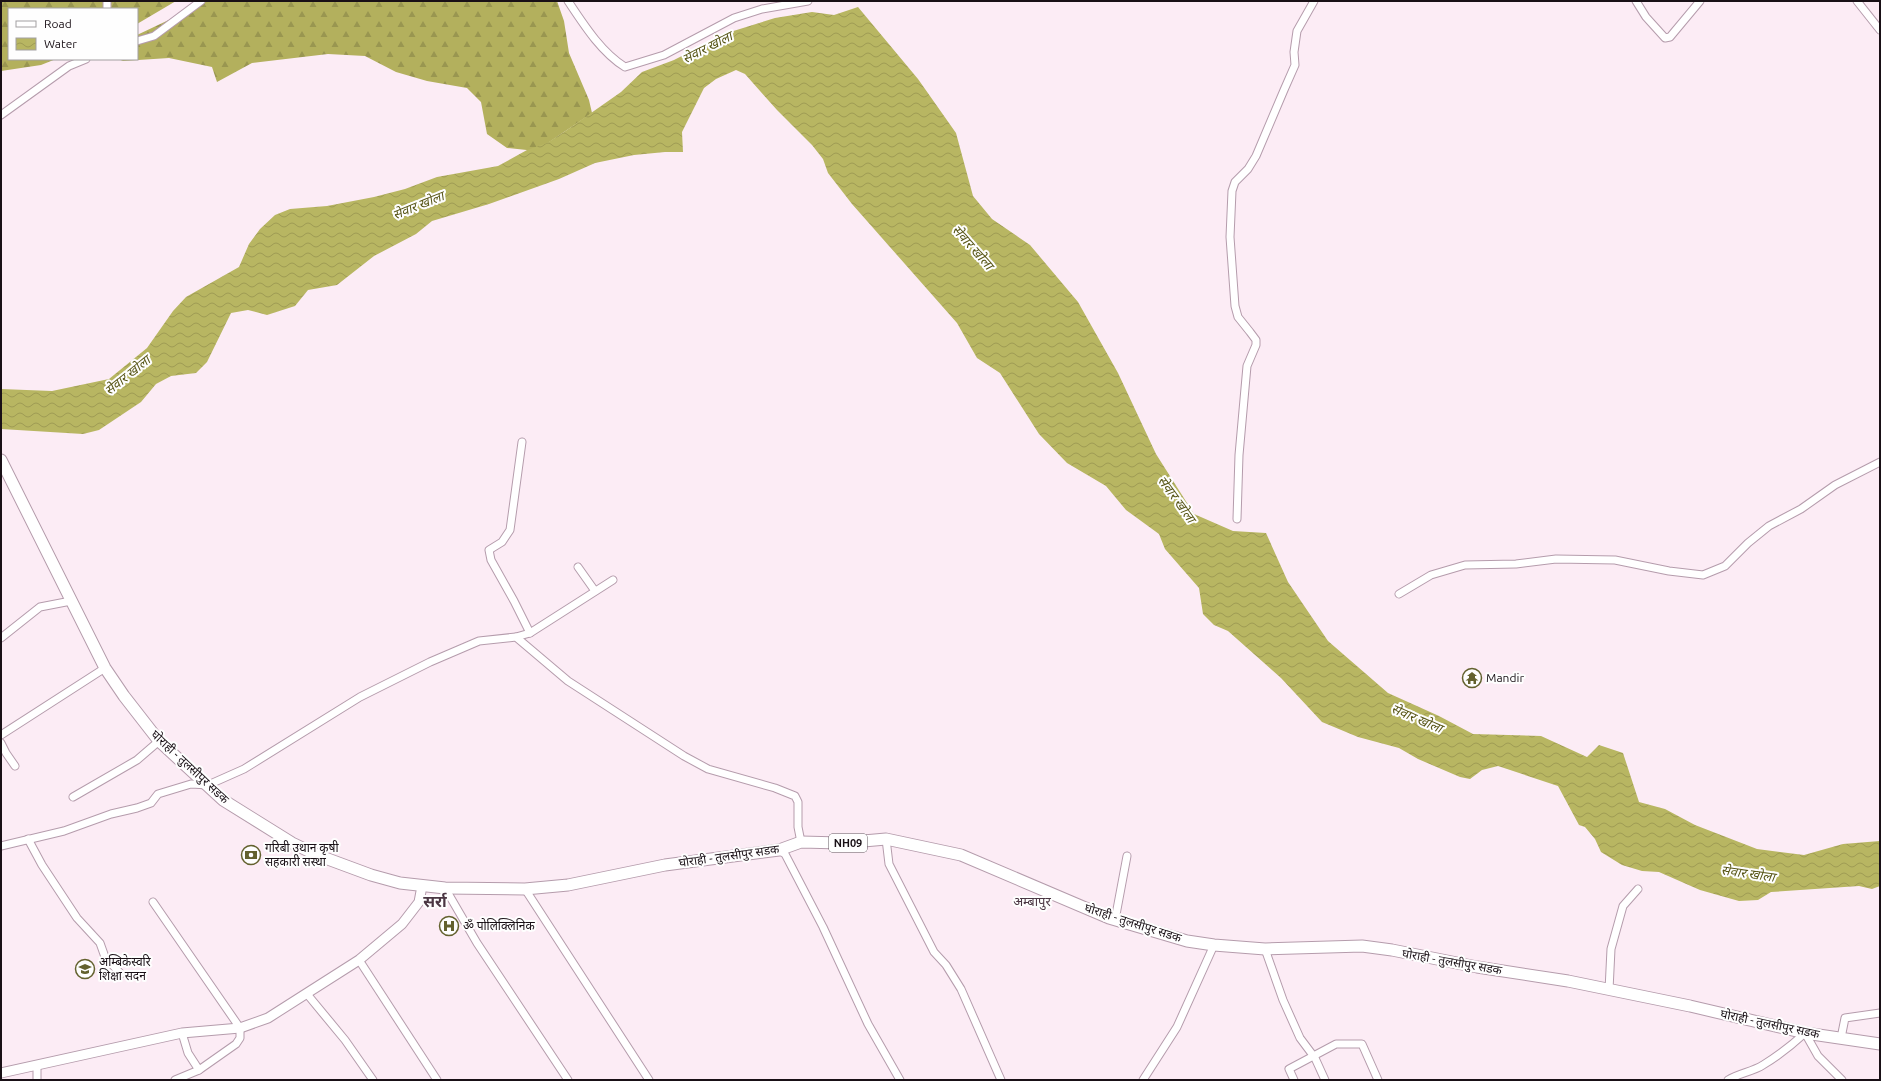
<svg xmlns="http://www.w3.org/2000/svg" width="1881" height="1081" font-family="Ubuntu,'Noto Sans Devanagari',sans-serif">
<style>
.forest{fill:url(#forest-firs)}
.water{fill:url(#water-waves)}
.lines{fill:none;stroke-linecap:round;stroke-linejoin:round}
.minor-casing{stroke:#b59cac;stroke-width:9}
.tertiary-casing{stroke:#b59cac;stroke-width:11}
.primary-casing{stroke:#b59cac;stroke-width:13}
.minor{stroke:#fff;stroke-width:7}
.tertiary{stroke:#fff;stroke-width:9}
.primary{stroke:#fff;stroke-width:11}
.labels{text-anchor:middle;stroke-width:4;stroke-linejoin:round;paint-order:stroke}
.shield{fill:#fefefe;stroke:#5e575c;stroke-width:1}
.shield-label{font-size:11px;font-weight:bold;fill:#191016}
.poi-label{font-size:12px;fill:#191016;stroke:#fefefe;text-anchor:start}
.street-label{font-size:12px;fill:#191016;stroke:#fefefe}
.water-label{font-size:13px;font-style:italic;fill:#575516;stroke:#fefefe}
.neighbourhood-label{font-size:13px;fill:#4b3643;stroke:#fefefe}
.district-label{font-size:16px;font-weight:bold;fill:#4b3643;stroke:#fefefe}
</style>
<defs>
<pattern id="forest-firs" width="22" height="20" patternUnits="userSpaceOnUse"><rect width="22" height="20" fill="#b3b05d"/><path d="M5 1l3.5 6h-7zM16 11l3.5 6h-7z" fill="#999650"/></pattern>
<pattern id="water-waves" width="16" height="10" patternUnits="userSpaceOnUse"><rect width="16" height="10" fill="#b8b662"/><path d="M0 5q4-4 8 0t8 0" fill="none" stroke="#9e9b54"/></pattern>
</defs>
<rect width="100%" height="100%" fill="#fcecf5"/>
<g class="forest">
<polygon points="1,1 176,1 137,24 137,9 9,9 9,59 56,59 41,65 1,71"/>
<polygon points="202,1 557,1 564,21 569,53 589,100 592,113 536,151 507,148 487,134 481,102 467,88 427,81 396,72 365,56 328,54 252,63 217,82 212,67 169,58 123,61 118,59 137,59 137,35 175,17"/>
</g>
<polygon class="water" points="858,7 918,79 956,133 973,196 992,219 1030,245 1078,302 1118,373 1156,454 1194,514 1233,531 1266,533 1288,582 1328,641 1388,693 1439,716 1473,734 1541,736 1587,757 1599,745 1623,753 1639,802 1665,809 1695,825 1757,849 1804,855 1843,844 1880,841 1880,886 1872,889 1859,886 1771,892 1758,900 1739,901 1700,890 1659,872 1642,871 1622,865 1601,852 1595,839 1585,827 1579,825 1558,786 1498,766 1482,770 1470,779 1460,777 1418,759 1399,748 1358,737 1322,722 1281,678 1228,631 1214,625 1203,614 1199,588 1165,549 1159,534 1126,510 1106,486 1067,463 1039,434 1000,373 977,358 957,323 852,204 828,173 823,159 812,145 777,110 745,74 736,70 716,79 704,88 682,132 683,152 665,152 634,155 595,163 559,179 489,204 432,221 416,234 374,256 337,285 308,290 295,306 267,315 248,310 231,313 207,362 196,373 171,376 156,384 141,402 99,430 83,434 1,429 1,389 52,391 109,379 147,348 173,311 186,297 239,267 249,244 260,229 275,215 290,209 327,206 374,197 405,189 437,177 498,166 527,150 547,143 564,132 621,92 642,72 674,60 727,33 775,18 812,12 834,15"/>
<g class="lines">
<defs>
<g id="minor">
<polyline points="107,1 107,9"/>
<path d="M568,1C584,25 601,52 625,67L664,55L734,18L762,9L808,1"/>
<polyline points="1636,1 1646,17 1665,38 1670,37 1700,1"/>
<polyline points="1857,1 1880,30"/>
<polyline points="137,41 154,36 201,1"/>
<polyline points="1,115 69,66 86,59"/>
<polyline points="522,442 510,530 502,542 489,550 491,560 514,601 530,633"/>
<polyline points="1237,519 1239,455 1247,366 1256,345 1256,340 1250,332 1238,317 1235,306 1230,237 1232,191 1235,182 1248,169 1256,156 1284,90 1295,65 1294,52 1297,31 1314,1"/>
<polyline points="578,567 595,591"/>
<polyline points="1399,594 1431,575 1465,565 1516,564 1556,559 1615,560 1669,571 1703,575 1725,566 1748,543 1769,526 1801,509 1835,485 1880,462"/>
<polyline points="516,637 530,633 613,580"/>
<polyline points="1,638 40,607 71,601"/>
<polyline points="1,735 105,668"/>
<polyline points="1,743 6,753 15,766"/>
<polyline points="73,797 137,760 159,741"/>
<polyline points="28,839 42,865 77,918 100,943 105,957 121,974"/>
<polyline points="886,839 889,864 934,952 946,965 961,989 1001,1080"/>
<polyline points="1,846 64,831 111,814 137,808 151,803 158,794 191,784 208,785 244,769 360,697 430,662 479,641 516,637 568,681 684,756 708,769 775,788 795,796 798,802 798,827 801,842"/>
<polyline points="779,850 785,854 823,927 868,1024 900,1080"/>
<polyline points="445,888 477,943 568,1080"/>
<polyline points="525,889 649,1080"/>
<polyline points="153,902 240,1028 240,1038 236,1044 199,1070 175,1080"/>
<polyline points="1115,920 1127,856"/>
<polyline points="1265,949 1283,1000 1300,1038 1315,1058 1325,1080"/>
<polyline points="359,960 437,1080"/>
<polyline points="1609,990 1611,949 1623,906 1638,889"/>
<polyline points="307,994 345,1040 373,1080"/>
<polyline points="182,1033 188,1053 199,1070"/>
<polyline points="1841,1038 1845,1018 1880,1013"/>
<polyline points="37,1065 37,1080"/>
<polyline points="1143,1080 1177,1027 1214,945"/>
<polyline points="1294,1080 1289,1069 1336,1044 1362,1044 1378,1080"/>
<path d="M1728,1080C1739,1073 1752,1072 1763,1065C1778,1056 1792,1045 1805,1033L1818,1056L1842,1080"/>
</g>
<polyline id="tertiary" points="1,1073 182,1033 240,1028 268,1018 359,960 402,924 419,902 422,886"/>
<polyline id="primary" points="1,460 105,668 124,696 159,741 223,800 292,843 317,855 371,875 400,883 445,888 525,889 568,885 665,865 779,850 801,842 841,843 886,839 961,855 1109,918 1187,941 1214,945 1265,949 1362,946 1392,950 1477,967 1568,981 1690,1006 1805,1033 1880,1044"/>
</defs>
<use href="#minor" class="minor-casing"/>
<use href="#tertiary" class="tertiary-casing"/>
<use href="#primary" class="primary-casing"/>
<use href="#minor" class="minor"/>
<use href="#tertiary" class="tertiary"/>
<use href="#primary" class="primary"/>
</g>
<defs>
<symbol id="temple-ring" viewBox="-11 -11 22 22"><circle r="9.5" fill="#fefefe" stroke="#63612e" stroke-width="1.5"/><path d="M0-6L5-2H3V0L6.5 2.5H4V6H1.5V3h-3V6H-4V2.5H-6.5L-3 0V-2H-5Z" fill="#63612e"/></symbol>
<symbol id="bank-ring" viewBox="-11 -11 22 22"><circle r="9.5" fill="#fefefe" stroke="#63612e" stroke-width="1.5"/><path d="M-6-4H6V4H-6ZM0-2.3a2.3 2.3 0 1 0 0 4.6a2.3 2.3 0 1 0 0-4.6Z" fill="#63612e"/></symbol>
<symbol id="hospital-ring" viewBox="-11 -11 22 22"><circle r="9.5" fill="#fefefe" stroke="#63612e" stroke-width="1.5"/><path d="M-5-5h3v3.5h4V-5h3V5h-3V1.5h-4V5h-3Z" fill="#63612e"/></symbol>
<symbol id="school-ring" viewBox="-11 -11 22 22"><circle r="9.5" fill="#fefefe" stroke="#63612e" stroke-width="1.5"/><path d="M0-5L7-2L0 1L-7-2ZM-4 1L0 2.5L4 1V4Q0 6-4 4Z" fill="#63612e"/></symbol>
</defs>
<g fill-rule="evenodd">
<use href="#temple-ring" x="1461" y="667" width="22" height="22"/>
<use href="#bank-ring" x="240" y="844" width="22" height="22"/>
<use href="#hospital-ring" x="438" y="915" width="22" height="22"/>
<use href="#school-ring" x="74" y="958" width="22" height="22"/>
</g>
<g class="labels">
<rect class="shield" x="829" y="834" width="38" height="18" rx="3"/>
<g class="shield-label">
<text x="848" y="847">NH09</text>
</g>
<g class="poi-label">
<text x="1486" y="682">Mandir</text>
<text x="265" y="852">गरिबी उथान कृषी<tspan x="265" dy="14">सहकारी सस्था</tspan></text>
<text x="463" y="930">ॐ पोलिक्लिनिक</text>
<text x="99" y="966">अम्बिकेस्वरि<tspan x="99" dy="14">शिक्षा सदन</tspan></text>
</g>
<g class="street-label">
<text transform="translate(190 767) rotate(43)" y="4">घोराही - तुलसीपुर सडक</text>
<text transform="translate(729 856) rotate(-8)" y="4">घोराही - तुलसीपुर सडक</text>
<text transform="translate(1133 923) rotate(18)" y="4">घोराही - तुलसीपुर सडक</text>
<text transform="translate(1452 962) rotate(10)" y="4">घोराही - तुलसीपुर सडक</text>
<text transform="translate(1770 1024) rotate(12)" y="4">घोराही - तुलसीपुर सडक</text>
</g>
<g class="water-label">
<text transform="translate(707 47) rotate(-27)" y="5">सेवार खोला</text>
<text transform="translate(418 205) rotate(-22)" y="5">सेवार खोला</text>
<text transform="translate(973 247) rotate(48)" y="5">सेवार खोला</text>
<text transform="translate(127 375) rotate(-39)" y="5">सेवार खोला</text>
<text transform="translate(1177 499) rotate(54)" y="5">सेवार खोला</text>
<text transform="translate(1417 718) rotate(23)" y="5">सेवार खोला</text>
<text transform="translate(1748 873) rotate(8)" y="5">सेवार खोला</text>
</g>
<g class="neighbourhood-label">
<text x="1032" y="906">अम्बापुर</text>
</g>
<g class="district-label">
<text x="435" y="907">सर्रा</text>
</g>
</g>
<rect width="1881" height="1081" fill="none" stroke="#191016" stroke-width="4"/>
<rect x="8" y="8" width="130" height="52" fill="#fefefe" stroke="#a29fa1"/>
<rect x="16" y="21" width="20" height="6" fill="#ffffff" stroke="#a29fa1"/>
<text x="44" y="28" font-size="12" fill="#191016">Road</text>
<rect x="16" y="38" width="20" height="12" fill="url(#water-waves)" stroke="#a29fa1"/>
<text x="44" y="48" font-size="12" fill="#191016">Water</text>
</svg>
